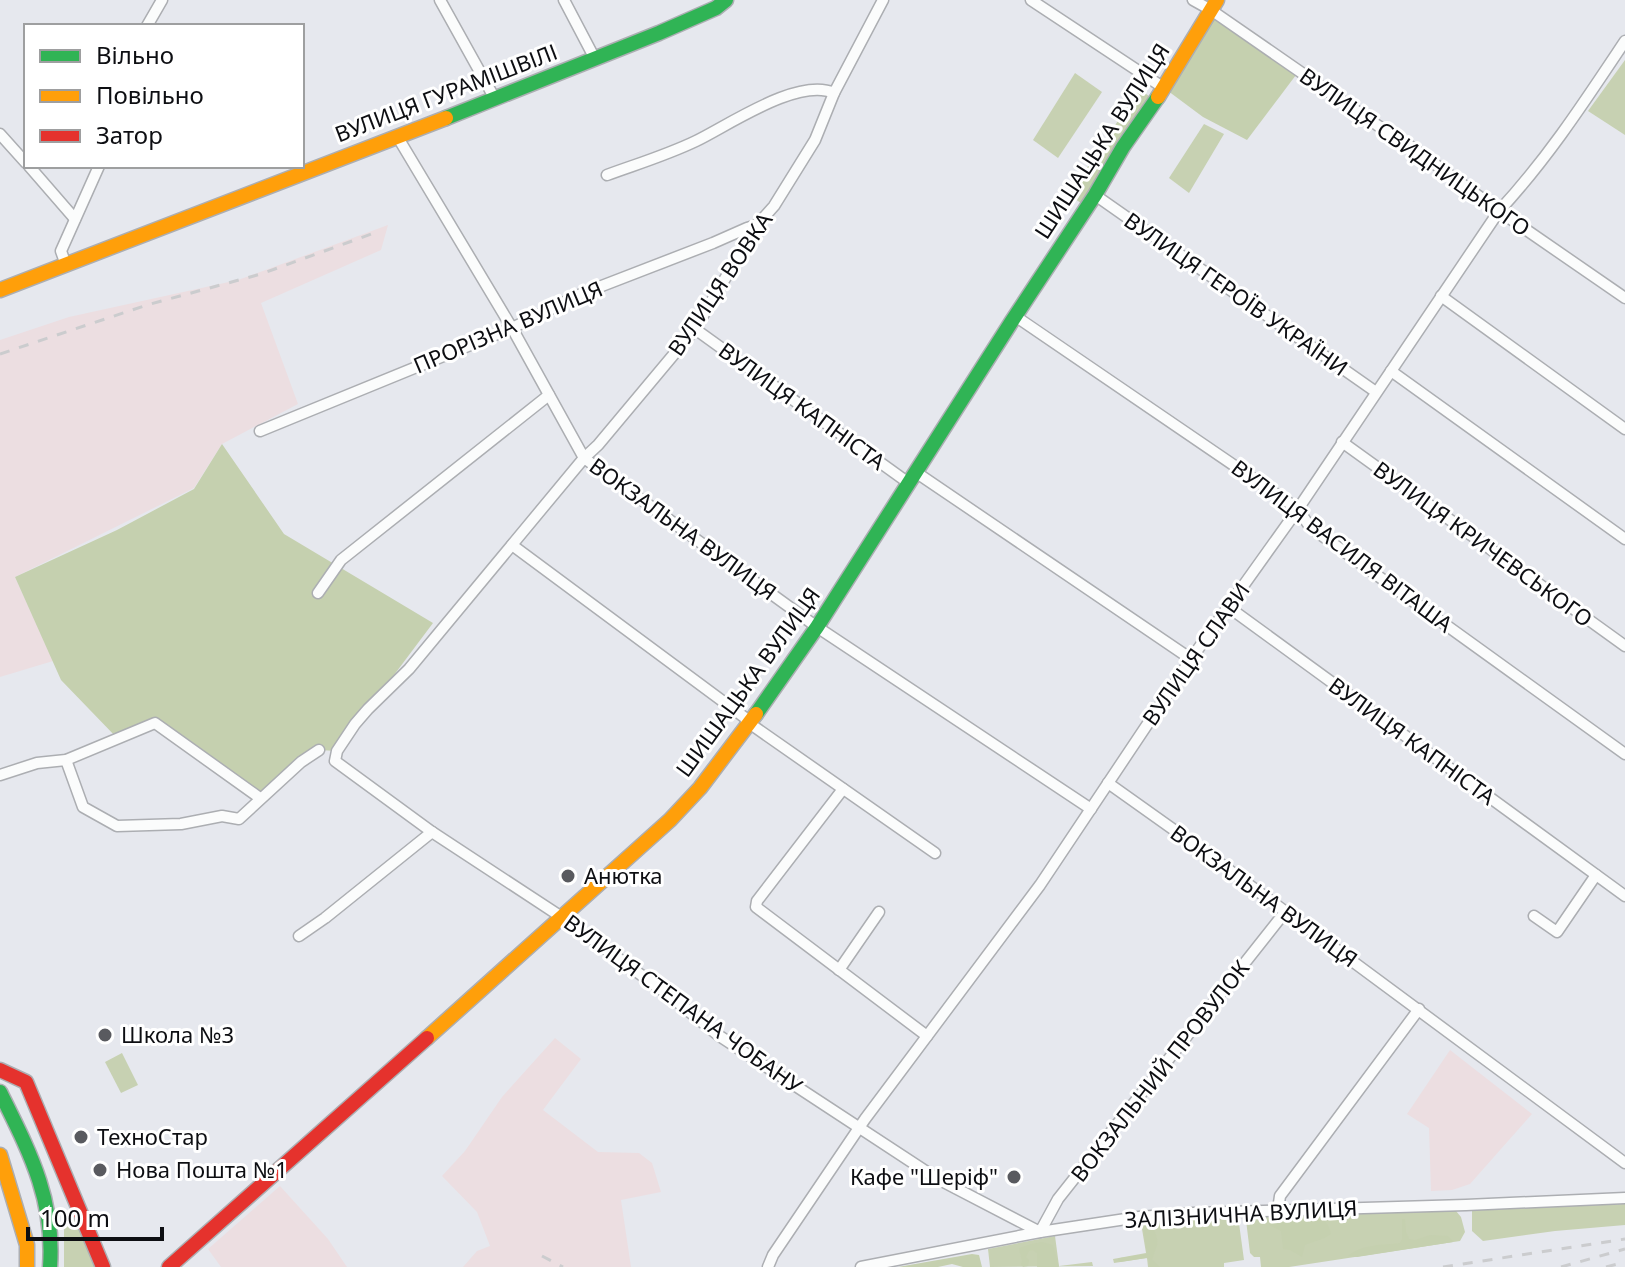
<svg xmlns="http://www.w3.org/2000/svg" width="1625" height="1267" font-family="'Noto Sans',sans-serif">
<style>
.industrial{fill:#ecdee1}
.green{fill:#c7d1b2}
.forest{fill:#c5d0af}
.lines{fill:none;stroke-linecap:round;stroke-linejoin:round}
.street-casing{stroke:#acaeb2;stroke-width:13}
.fast-casing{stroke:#acaeb2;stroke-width:17}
.slow-casing{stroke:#acaeb2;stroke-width:17}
.jam-casing{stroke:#acaeb2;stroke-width:17}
.street{stroke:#fbfcfc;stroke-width:10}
.fast{stroke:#30b455;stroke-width:14}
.slow{stroke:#ff9f0a;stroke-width:14}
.jam{stroke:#e5322d;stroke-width:14}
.rail{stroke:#cbccce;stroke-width:3;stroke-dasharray:10 10;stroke-linecap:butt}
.poi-dot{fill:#595a5f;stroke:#fff;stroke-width:3}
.labels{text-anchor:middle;stroke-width:6;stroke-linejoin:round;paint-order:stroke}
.street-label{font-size:22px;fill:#0d0e12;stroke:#fff}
.poi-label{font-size:22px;fill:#0d0e12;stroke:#fff;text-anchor:start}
</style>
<rect width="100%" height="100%" fill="#e6e8ee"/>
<g class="industrial">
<polygon points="388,225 381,250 261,303 298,404 222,444 194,488 15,577 53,661 0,677 0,340 69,317 238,280"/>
<polygon points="555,1038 581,1059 543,1110 598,1152 639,1153 652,1163 661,1192 621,1200 631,1267 463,1267 477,1251 490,1246 477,1212 442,1176 465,1151 502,1097"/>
<polygon points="1450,1050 1532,1114 1470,1184 1452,1190 1431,1191 1429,1128 1407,1114"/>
<polygon points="280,1186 328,1239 347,1267 221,1267 208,1249"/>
</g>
<g class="green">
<polygon points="1625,60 1625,135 1588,111"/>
<polygon points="1075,73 1102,92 1058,158 1033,140"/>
<polygon points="1204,124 1224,134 1189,193 1169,178"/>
<polygon points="122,1053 138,1085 121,1093 105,1062"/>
<polygon points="1625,1204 1625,1225 1555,1231 1483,1241 1472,1231 1472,1211 1476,1210"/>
<polygon points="1456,1211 1461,1217 1465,1232 1460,1241 1289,1267 1261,1267 1260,1257 1254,1257 1250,1253 1246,1220 1247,1216 1250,1215"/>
<polygon points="1209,1216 1238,1216 1244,1260 1224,1263 1224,1267 1148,1267 1147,1258 1114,1263 1113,1259 1146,1253 1141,1223"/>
<polygon points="75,1217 98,1267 64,1267 64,1220"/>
<polygon points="1055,1236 1059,1266 1092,1262 1093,1266 990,1267 988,1249"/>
</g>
<g class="forest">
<polygon points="1211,10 1299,71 1247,140 1203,117 1164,88"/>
<polygon points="1139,89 1149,96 1081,203 1069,195"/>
<polygon points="222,444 284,534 433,623 337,751 319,750 260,798 155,723 117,738 61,680 15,577 117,530 194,489"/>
<path d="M1294,1216C1312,1216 1326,1212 1331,1234C1323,1240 1315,1241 1305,1245L1302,1257L1290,1250L1283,1249L1281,1231L1269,1225L1272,1217Z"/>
<path d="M1402,1219H1405L1406,1232L1409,1239L1415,1240L1430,1235L1448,1236L1453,1242L1357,1257L1348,1256C1362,1244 1383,1245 1400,1243L1402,1239Z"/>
<path d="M1145,1224L1152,1226C1161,1244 1157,1243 1152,1260L1160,1267H1150L1149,1259L1146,1258L1120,1262L1118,1259L1120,1258L1147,1254L1143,1225Z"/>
<polygon points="1042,1242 1053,1245 1059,1267 1037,1267 1037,1253 1033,1250 1029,1251 1026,1257 1029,1260 1028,1266 1023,1267 1021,1264 1022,1261 1019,1248 1031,1244"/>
<polygon points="972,1254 979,1255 982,1267 963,1267 952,1264 938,1267 898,1267"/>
</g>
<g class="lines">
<defs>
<g id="street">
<polyline points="440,0 495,99"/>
<polyline points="564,0 595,59"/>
<polyline points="883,0 834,93 815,140 774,206 757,225 695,329 598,445 584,458 409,669 368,709 355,724 337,751 335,761 432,832 563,918 670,996 718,1035 936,1178 1040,1232 1058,1199 1285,912"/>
<polyline points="1031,0 1164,88"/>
<polyline points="1193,0 1211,10 1377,125 1413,148 1499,211 1625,298"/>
<polyline points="147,26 162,0"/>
<polyline points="0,134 26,163"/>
<polyline points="397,136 512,328 584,458 817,627 1091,809"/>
<polyline points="29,166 75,219"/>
<path d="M607,175C637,164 667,155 696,141C729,125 798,77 834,93"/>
<polyline points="1095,195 1376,392"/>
<polyline points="66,265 61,251 99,166"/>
<polyline points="1441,296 1625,429"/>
<polyline points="1015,316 1298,509 1310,527 1625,754"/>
<polyline points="695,329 910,484"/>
<polyline points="1391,371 1625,539"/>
<polyline points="260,431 512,328 581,294 713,243 747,228 757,225"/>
<polyline points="1342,442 1625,646"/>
<polyline points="917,473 1191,659"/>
<polyline points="512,545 744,717 749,723 935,853"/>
<polyline points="318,593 341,560 549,395"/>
<polyline points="1227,606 1625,896"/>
<polyline points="66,760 83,807 117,826 181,824 222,816 239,819 301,762 319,750"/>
<polyline points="0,775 37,763 66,760 155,723 260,798"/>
<polyline points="1108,783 1198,847 1625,1163"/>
<polyline points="843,789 757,901 756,907 927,1036"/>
<polyline points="1534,916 1557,932 1596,875"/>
<polyline points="299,936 325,918 432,832"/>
<polyline points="839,970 879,912"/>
<polyline points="1278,1210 1280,1196 1419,1009"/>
<path d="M768,1267L773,1255L865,1119L1040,885L1191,659L1298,509L1499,211C1548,158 1585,101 1625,41"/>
<polyline points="861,1267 1040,1232 1139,1217 1193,1213 1466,1205 1625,1198"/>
</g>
<g id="fast">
<polyline points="446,118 659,33 716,8 726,0"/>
<polyline points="756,714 817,627 1012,321 1095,195 1123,147 1158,97"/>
<path d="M0,1092C29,1151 55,1199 50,1267"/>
</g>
<g id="slow">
<polyline points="1158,97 1217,0"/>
<polyline points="0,290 446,118"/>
<polyline points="427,1038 670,820 700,788 756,714"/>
<polyline points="0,1155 27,1245 27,1267"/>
</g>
<g id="jam">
<polyline points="0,1070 26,1082 103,1267"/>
<polyline points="169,1267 427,1038"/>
</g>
</defs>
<use href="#street" class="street-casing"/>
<use href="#fast" class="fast-casing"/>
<use href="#slow" class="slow-casing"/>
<use href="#jam" class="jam-casing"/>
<use href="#street" class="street"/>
<use href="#fast" class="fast"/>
<use href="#slow" class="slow"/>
<use href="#jam" class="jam"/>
<g class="rail">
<polyline points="0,354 147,305 261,274 377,232"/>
<polyline points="542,1256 563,1267"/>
<polyline points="1443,1267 1625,1239"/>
<polyline points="1561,1267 1625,1249"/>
<polyline points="1606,1267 1625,1262"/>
</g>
</g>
<g class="poi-dot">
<circle cx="568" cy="876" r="8"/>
<circle cx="105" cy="1035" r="8"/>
<circle cx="81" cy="1137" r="8"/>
<circle cx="100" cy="1170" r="8"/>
<circle cx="1014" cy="1177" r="8"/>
</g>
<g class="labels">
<g class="street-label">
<text transform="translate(446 93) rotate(-21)" y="8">ВУЛИЦЯ ГУРАМІШВІЛІ</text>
<text transform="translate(1102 141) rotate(-57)" y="8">ШИШАЦЬКА ВУЛИЦЯ</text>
<text transform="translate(1415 152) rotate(35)" y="8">ВУЛИЦЯ СВИДНИЦЬКОГО</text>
<text transform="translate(720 284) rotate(-56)" y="8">ВУЛИЦЯ ВОВКА</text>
<text transform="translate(1236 294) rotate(35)" y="8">ВУЛИЦЯ ГЕРОЇВ УКРАЇНИ</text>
<text transform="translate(508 327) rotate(-23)" y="8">ПРОРІЗНА ВУЛИЦЯ</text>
<text transform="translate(802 406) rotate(36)" y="8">ВУЛИЦЯ КАПНІСТА</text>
<text transform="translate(683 529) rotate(36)" y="8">ВОКЗАЛЬНА ВУЛИЦЯ</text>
<text transform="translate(1483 544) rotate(36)" y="8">ВУЛИЦЯ КРИЧЕВСЬКОГО</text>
<text transform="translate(1342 546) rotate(37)" y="8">ВУЛИЦЯ ВАСИЛЯ ВІТАША</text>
<text transform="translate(1196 654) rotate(-55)" y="8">ВУЛИЦЯ СЛАВИ</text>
<text transform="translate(748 682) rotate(-54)" y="8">ШИШАЦЬКА ВУЛИЦЯ</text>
<text transform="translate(1412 741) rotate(36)" y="8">ВУЛИЦЯ КАПНІСТА</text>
<text transform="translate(1264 896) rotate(36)" y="8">ВОКЗАЛЬНА ВУЛИЦЯ</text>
<text transform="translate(683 1004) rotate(36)" y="8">ВУЛИЦЯ СТЕПАНА ЧОБАНУ</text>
<text transform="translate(1160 1071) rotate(-52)" y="8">ВОКЗАЛЬНИЙ ПРОВУЛОК</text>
<text transform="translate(1241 1214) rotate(-3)" y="8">ЗАЛІЗНИЧНА ВУЛИЦЯ</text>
</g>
<g class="poi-label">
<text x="584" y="884">Анютка</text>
<text x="121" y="1043">Школа №3</text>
<text x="97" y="1145">ТехноСтар</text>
<text x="116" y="1178">Нова Пошта №1</text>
<text x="998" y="1185" text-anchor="end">Кафе "Шеріф"</text>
</g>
</g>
<rect x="24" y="24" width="280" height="144" fill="#ffffff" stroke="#9e9fa0" stroke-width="2"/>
<rect x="40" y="50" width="40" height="12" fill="#30b455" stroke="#9e9fa0" stroke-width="2"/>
<text x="96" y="64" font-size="24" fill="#0d0e12">Вільно</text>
<rect x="40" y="90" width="40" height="12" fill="#ff9f0a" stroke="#9e9fa0" stroke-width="2"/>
<text x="96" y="104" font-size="24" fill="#0d0e12">Повільно</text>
<rect x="40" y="130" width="40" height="12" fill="#e5322d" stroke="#9e9fa0" stroke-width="2"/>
<text x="96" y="144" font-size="24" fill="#0d0e12">Затор</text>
<path d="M28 1227v12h134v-12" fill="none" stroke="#0d0e12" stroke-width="4"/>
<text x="40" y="1227" font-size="24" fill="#0d0e12" stroke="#ffffff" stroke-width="6" paint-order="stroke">100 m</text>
</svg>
